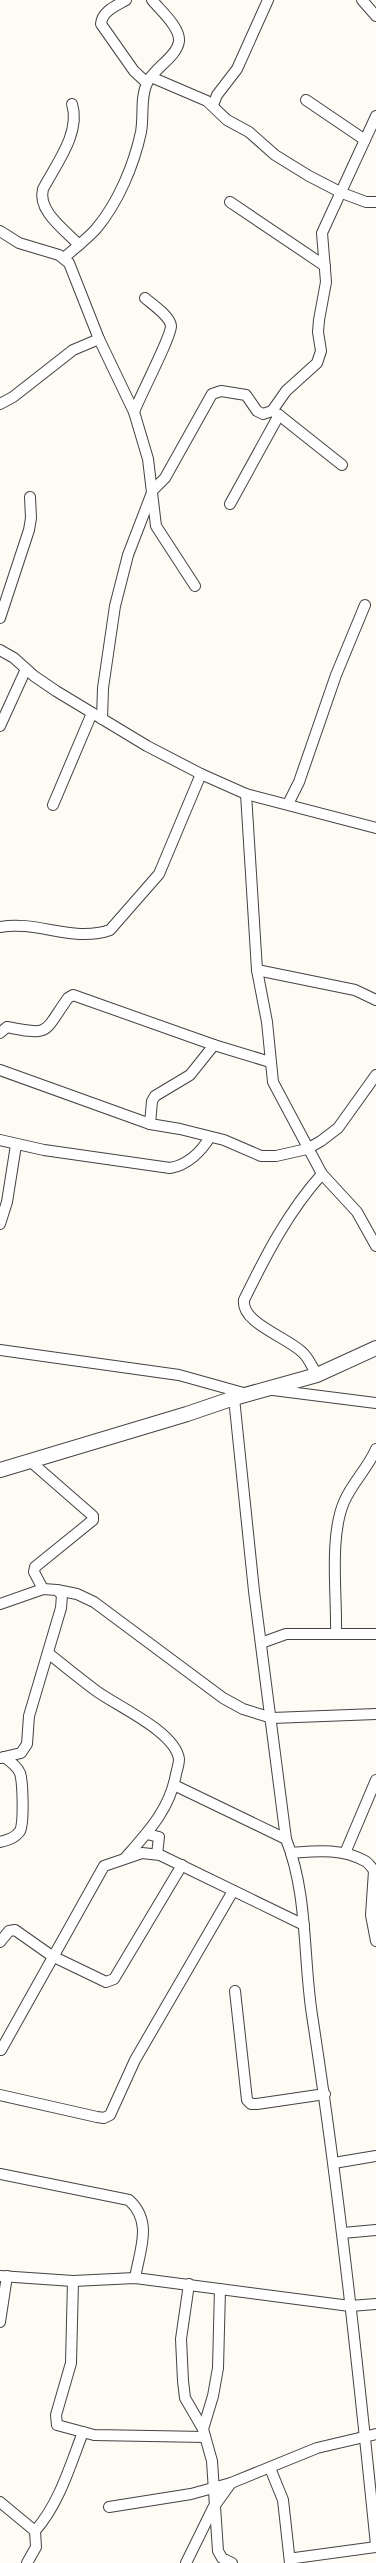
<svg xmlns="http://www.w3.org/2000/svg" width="376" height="2563" font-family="'Times New Roman',serif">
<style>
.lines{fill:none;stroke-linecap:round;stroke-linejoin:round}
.minor-casing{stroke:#434343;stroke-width:12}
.tertiary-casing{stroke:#434343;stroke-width:16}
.minor{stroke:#fff;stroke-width:10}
.tertiary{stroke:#fff;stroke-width:14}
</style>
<rect width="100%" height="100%" fill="#fefaf4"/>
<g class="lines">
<defs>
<g id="minor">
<path d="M126,0C116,6 102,11 101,24L134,71L147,83"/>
<polyline points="362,0 376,16"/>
<polyline points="151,77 207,101 227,120 249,132 275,155 309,176 342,193 366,202 376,202"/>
<polyline points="306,100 365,140"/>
<path d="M72,104C81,133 56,164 43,189C37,211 65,230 79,245"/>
<polyline points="213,105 217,95 237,69 268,0"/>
<polyline points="230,202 325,266"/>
<polyline points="0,231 19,243 59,255 69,263 99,339 134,412 148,459 156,526 195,586"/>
<path d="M65,257C75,248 87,239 96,229C118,203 134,165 141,132C144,116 140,98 147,83C154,68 177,57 179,41C180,27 160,10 152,0"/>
<polyline points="0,404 13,397 73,350 99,339"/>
<polyline points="272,411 286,391 317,363 321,351 318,332 319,320 326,282 322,233 376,116"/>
<path d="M134,412C140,396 171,337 171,326C170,316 153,305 145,298"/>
<polyline points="230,504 279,415"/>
<polyline points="0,618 29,530 31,518 30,497"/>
<polyline points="0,650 14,658 34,676 56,691 147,746 201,774 246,794 376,828"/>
<polyline points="102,719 103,688 115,606 128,555 153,490 165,478 212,394 221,391 246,395 257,411 263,414 272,411 279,415 342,465"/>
<polyline points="0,726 26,669"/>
<polyline points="246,794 257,970 267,1022 273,1082 322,1174 357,1212 376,1246"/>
<polyline points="288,804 299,782 336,675 365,605"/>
<polyline points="53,805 92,713"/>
<path d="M0,927C37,920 73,943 110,930L159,874L201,774"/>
<polyline points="257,970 355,990 376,1000"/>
<path d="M0,1033L7,1027C51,1036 43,1033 68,998L73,995L214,1045L270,1062"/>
<polyline points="0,1070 150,1124 180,1129 224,1140 261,1156 276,1156 307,1149 321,1141 338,1128 376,1075"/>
<polyline points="150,1124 152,1101 155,1096 190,1075 214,1045"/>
<path d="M0,1140L44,1150L170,1168C187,1165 201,1152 210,1137"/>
<polyline points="0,1224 7,1202 16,1145"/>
<polyline points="0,1350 179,1375 247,1394"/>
<path d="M317,1375C312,1367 309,1358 302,1352C287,1337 241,1323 244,1300C266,1255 288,1212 322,1174"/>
<polyline points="273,1390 376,1403"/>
<path d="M234,1398L254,1591L286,1839C308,1894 303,1957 312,2015C339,2190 358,2367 376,2545"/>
<polyline points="30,1461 93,1516 93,1520 35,1567 34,1572 43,1589"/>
<polyline points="57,1590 77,1594 94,1602 223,1698 243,1709 272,1718 376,1714"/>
<polyline points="0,1604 43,1589 57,1590 62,1595 61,1608 29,1716 27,1744 21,1753 4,1757"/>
<path d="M336,1633C337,1595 329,1537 344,1502C352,1483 368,1468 376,1449"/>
<polyline points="261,1643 286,1634 376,1634"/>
<path d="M48,1653C63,1665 79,1678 95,1690C116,1706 175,1731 179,1759C179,1764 177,1770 176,1774C170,1809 148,1832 126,1857"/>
<polyline points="174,1785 286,1839"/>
<polyline points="147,1834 159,1837 157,1854"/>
<path d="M0,1842C8,1840 15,1838 20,1831C24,1823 23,1783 20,1773C17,1766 10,1761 4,1757L1,1758"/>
<path d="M291,1853C317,1851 341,1848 365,1861C369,1863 372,1869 376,1872"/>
<polyline points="345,1853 376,1780"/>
<polyline points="374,1871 371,1915 376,1941"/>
<polyline points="0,1942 9,1931 15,1930 52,1956 106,1982 114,1979 182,1865"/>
<polyline points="235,1991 247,2100 251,2104 257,2104 325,2094"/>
<polyline points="1,2050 104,1866 142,1853 160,1855 304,1925"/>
<polyline points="0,2095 97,2117 104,2118 110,2115 135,2060 233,1891"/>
<polyline points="334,2163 376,2156"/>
<path d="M0,2174L129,2200C153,2222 140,2249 135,2278"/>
<polyline points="343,2233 376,2230"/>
<polyline points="0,2276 73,2281 135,2278 350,2306 376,2304"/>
<polyline points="73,2281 71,2363 56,2415 57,2425 94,2435 205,2437"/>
<polyline points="189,2284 181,2339 183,2381 185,2398 203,2429 212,2461 218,2551 222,2558 232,2563"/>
<polyline points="0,2322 7,2276"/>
<polyline points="203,2429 213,2396 218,2368 220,2289"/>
<polyline points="270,2468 283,2500 290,2563"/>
<polyline points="0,2502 35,2531 36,2547 27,2563"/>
<polyline points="109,2507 191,2494 231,2483 317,2448 376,2434"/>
<path d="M35,2531C59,2504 70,2466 83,2432"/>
<polyline points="290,2562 295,2558 376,2547"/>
<polyline points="186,2563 213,2508 231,2483"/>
</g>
<polyline id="tertiary" points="0,1470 187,1414 234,1398 317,1375 376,1348"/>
</defs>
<use href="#minor" class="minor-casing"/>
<use href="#tertiary" class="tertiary-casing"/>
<use href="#minor" class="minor"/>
<use href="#tertiary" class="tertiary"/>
</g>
</svg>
